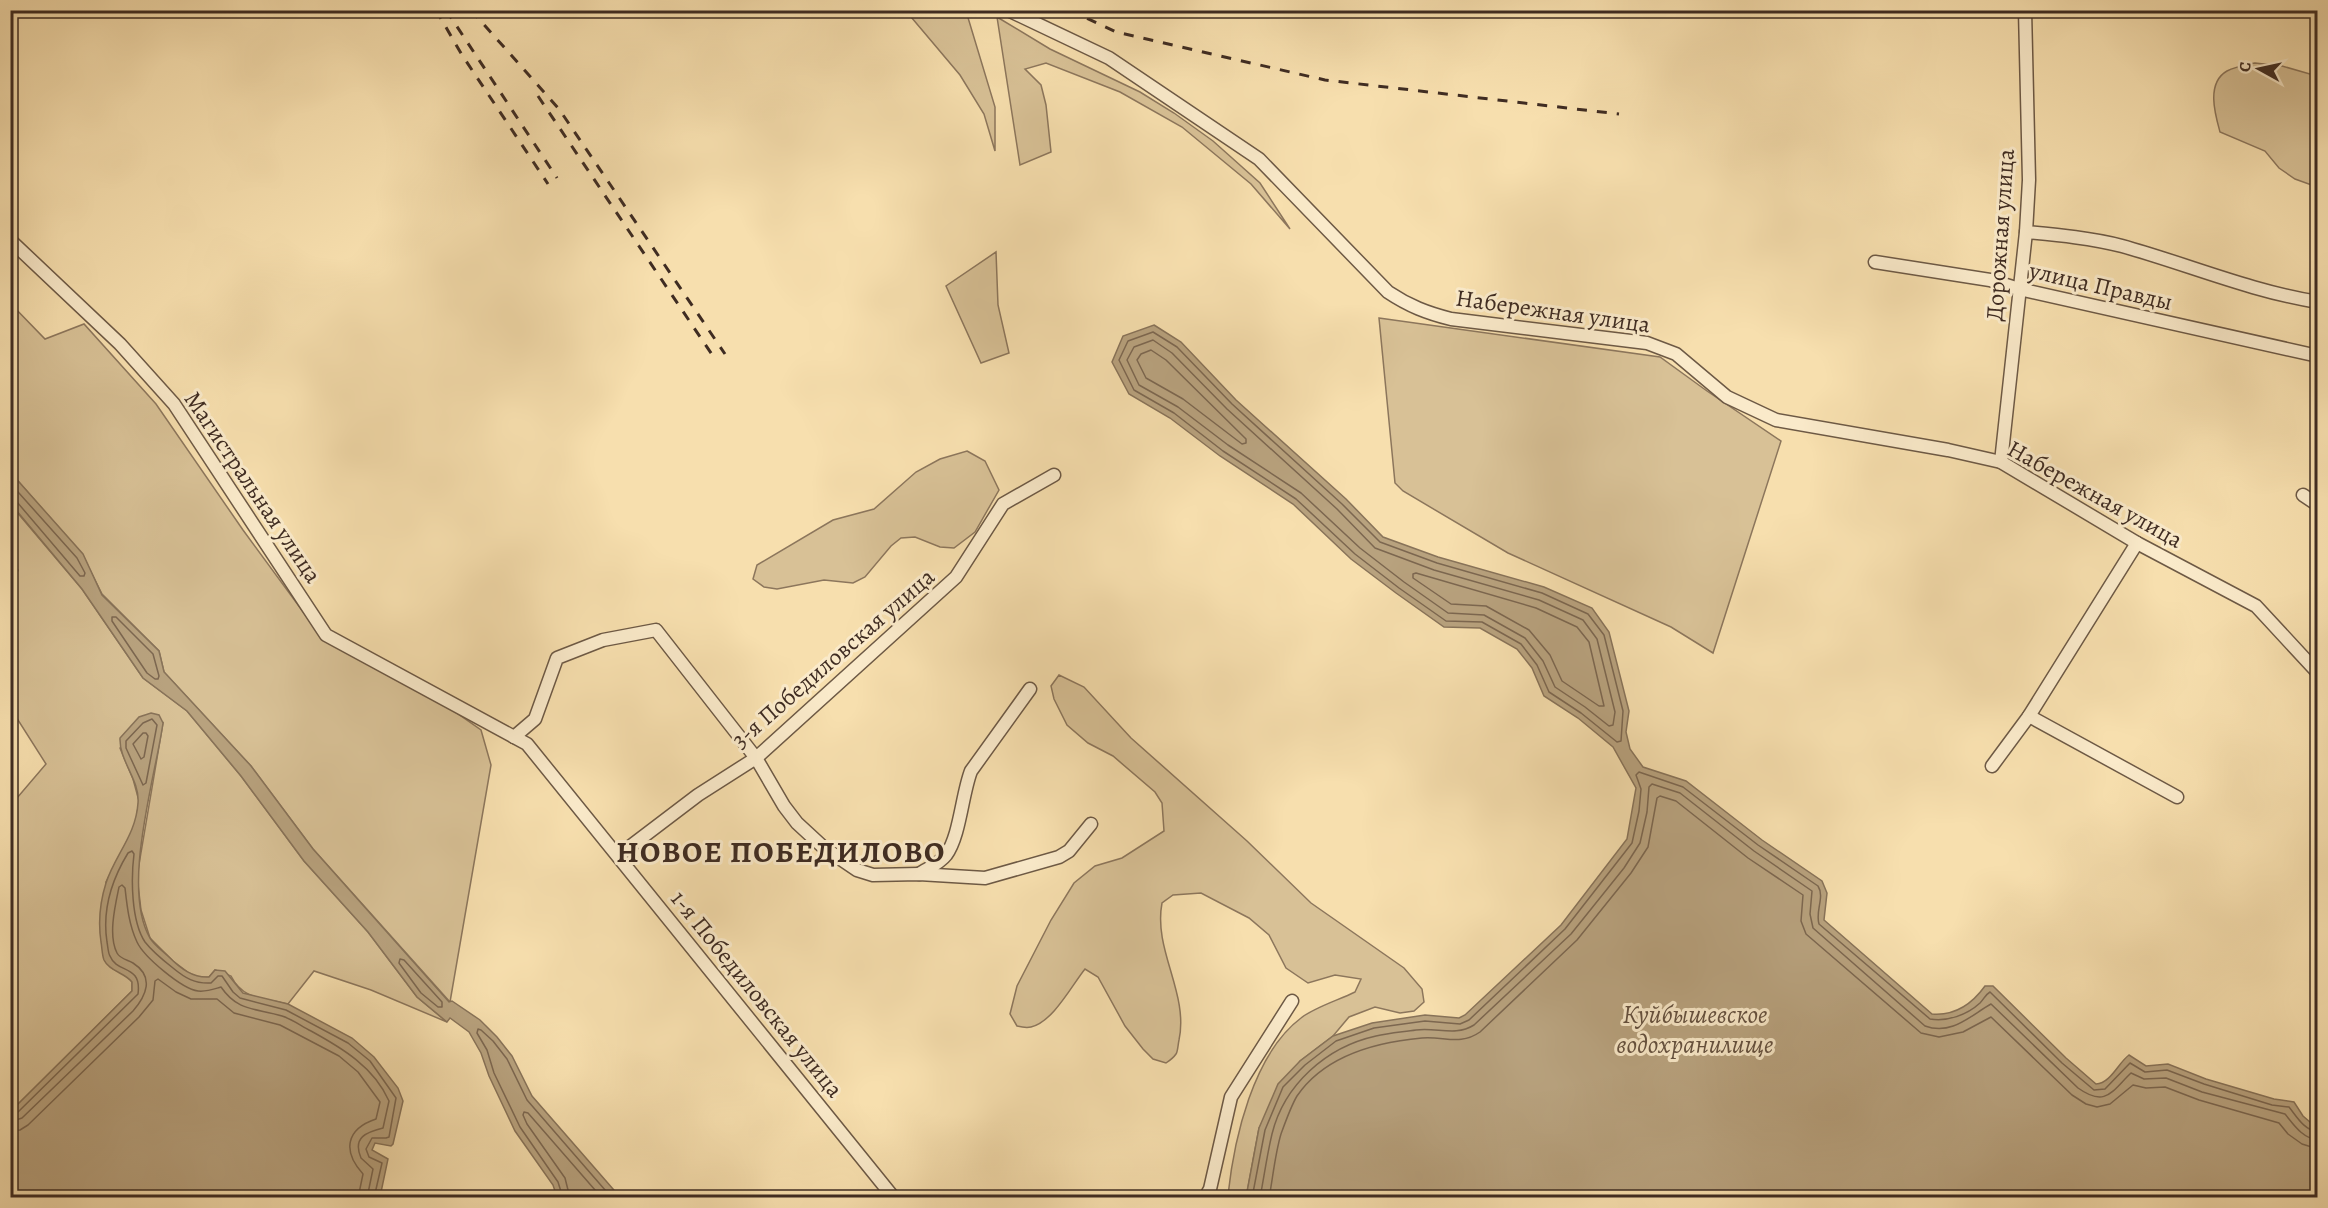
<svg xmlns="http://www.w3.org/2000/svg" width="2328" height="1208" font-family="Alegreya,serif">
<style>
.green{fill:#d8c196;stroke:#8c765c;stroke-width:1.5}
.water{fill:#b8a27e;stroke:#887359;stroke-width:1.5}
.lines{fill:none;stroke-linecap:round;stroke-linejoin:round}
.shore{stroke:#7c6750;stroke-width:1.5}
.minor-casing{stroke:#6d5945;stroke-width:15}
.minor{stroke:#faeaca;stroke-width:12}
.rail{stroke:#3f2c22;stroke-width:3;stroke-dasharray:10 10;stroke-linecap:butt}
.labels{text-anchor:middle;stroke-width:6;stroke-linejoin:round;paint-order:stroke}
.street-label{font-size:24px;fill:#3f2c22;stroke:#faeaca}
.water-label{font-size:26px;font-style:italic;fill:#634f3e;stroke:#faeaca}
.district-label{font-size:30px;font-weight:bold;letter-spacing:1.5px;fill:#3f2c22;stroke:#faeaca}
</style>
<rect width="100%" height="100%" fill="#f7dfae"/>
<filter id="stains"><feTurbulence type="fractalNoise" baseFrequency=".00333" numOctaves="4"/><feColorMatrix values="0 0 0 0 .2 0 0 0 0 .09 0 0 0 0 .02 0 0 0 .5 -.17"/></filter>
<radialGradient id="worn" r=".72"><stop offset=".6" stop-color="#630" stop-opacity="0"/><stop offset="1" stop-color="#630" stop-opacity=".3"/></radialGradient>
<g class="green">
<polygon points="906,11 966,11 995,107 995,151 984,114 960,75"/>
<polygon points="997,17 1050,49 1140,92 1174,113 1213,141 1260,183 1290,229 1251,184 1182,127 1120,92 1046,63 1025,69 1041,85 1046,105 1051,152 1020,165"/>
<path d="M2255,63L2282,66L2317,76V187L2295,179L2279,168L2265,151L2220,132C2215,114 2206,83 2227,71C2235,67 2246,65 2255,63Z"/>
<polygon points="996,252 998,305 1009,353 981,363 946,286"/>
<polygon points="10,303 45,339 84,324 156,404 243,530 323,639 448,707 481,730 491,765 450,1002 313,849 251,766 164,672 159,651 102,594 82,554 11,473"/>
<polygon points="1379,318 1660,357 1707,391 1781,441 1713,653 1671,627 1508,553 1403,491 1395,483"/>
<polygon points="967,451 985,461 999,490 975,532 954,548 940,547 915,537 901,538 891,546 865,577 853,583 824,580 777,589 764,587 753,579 757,565 833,520 874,509 916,472 940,459"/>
<path d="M10,504L82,589L143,678L187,711L241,776L304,861L368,932L417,997L447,1022L371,990L314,971L288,1004C264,998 243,1000 231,976L215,970L209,977L199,978L189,973L173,961L150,938L141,910L137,876L163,723L120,748L133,779L139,801L135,826L106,882L113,969L126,975L132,982V991L11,1111V805L46,764L11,709V588L18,570L11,561Z"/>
<path d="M1059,675L1084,687L1131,738L1247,841L1311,903L1404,968L1422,989L1424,1002L1414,1011L1400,1013L1375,1007L1349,1017L1333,1036L1300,1061L1259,1128L1246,1198L1230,1197L1228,1195C1234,1139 1253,1054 1301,1018C1315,1007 1339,1000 1355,992L1361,979L1335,975L1308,983L1286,968L1269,935L1249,918L1201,893L1173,895L1162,903C1153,950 1189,993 1179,1040C1178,1044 1178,1051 1176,1054C1174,1057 1169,1061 1166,1063L1153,1059L1143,1049L1125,1026L1098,977L1085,969C1072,985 1053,1022 1031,1027C1027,1028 1021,1027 1017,1026L1010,1014L1017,986L1051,920L1074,883L1095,866L1122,858L1164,831L1162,803L1155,792L1113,756L1088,743L1067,725L1054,699L1051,686Z"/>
</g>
<g class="water">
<path d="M1154,325L1181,342L1236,400L1346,499L1383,537L1438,557L1544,587L1592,608L1609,632L1629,711L1626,732L1630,749L1643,767L1686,781L1762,840L1822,881L1827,893L1824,920L1932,1014C1955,1016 1972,1004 1985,986H1993L2066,1058L2096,1084C2111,1083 2118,1063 2129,1055L2146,1066L2168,1064L2206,1079L2274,1099L2294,1102L2303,1116L2317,1128V1197H1246L1259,1128L1278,1084L1300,1061L1333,1036L1372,1023L1425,1015L1459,1018L1465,1015L1561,925L1627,839L1636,788L1613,747L1578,718L1544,696L1532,668L1517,649L1480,628L1444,627L1396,593L1351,559L1293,504L1220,456L1170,418L1129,394L1112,362L1123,336Z"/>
<polygon points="11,473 83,554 102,595 159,651 164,672 251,766 313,849 449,1002 452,1001 480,1020 497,1037 512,1056 532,1096 620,1197 557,1197 553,1185 515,1131 489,1076 481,1053 469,1032 450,1018 447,1022 417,997 368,932 304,861 241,776 187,711 143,678 82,589 11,504"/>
<path d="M151,713L159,715L163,723C155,779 121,888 150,938C154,945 163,951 169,957C181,969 193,978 209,977L215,970L225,971L243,993L288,1004L352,1038L374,1057L398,1088L403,1101L393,1144L391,1146L375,1143L372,1150L388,1159L380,1197H11V1111L132,991V982C125,973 109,971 104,960C102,955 102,947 101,942C98,922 100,902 106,883C115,855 136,835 138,803C140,780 119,761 120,738L139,717Z"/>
</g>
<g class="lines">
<g class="shore">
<polygon points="1153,332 1177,347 1232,404 1342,504 1380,542 1437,563 1542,593 1588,614 1604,635 1623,711 1621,741 1617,742 1581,713 1549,692 1537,665 1521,644 1482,622 1446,621 1399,588 1355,554 1296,499 1223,451 1174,413 1134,390 1119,360 1128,341"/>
<polygon points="1153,340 1172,353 1227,409 1337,509 1375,548 1434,570 1539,600 1583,620 1597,639 1615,712 1613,725 1609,726 1585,707 1555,687 1543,661 1525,638 1484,615 1448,613 1404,582 1360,548 1301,493 1228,445 1178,407 1139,385 1127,360 1134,347"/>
<polygon points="1151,350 1166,360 1246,439 1246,443 1242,444 1183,399 1146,378 1137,360 1141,354"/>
<polyline points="10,483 77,558 85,573 84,576 80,576 17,502 10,500"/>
<polygon points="1416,573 1536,608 1577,627 1589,642 1604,706 1599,706 1562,681 1550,655 1529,630 1486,606 1451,604 1413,578 1413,574"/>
<polygon points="112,617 116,617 153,654 159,676 158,679 155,679 147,673 112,621"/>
<polygon points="152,719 157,725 146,783 143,785 126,748 126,741 143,723"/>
<polygon points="143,733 146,733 148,736 144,757 141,759 133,744"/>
<polygon points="400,959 404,960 442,1002 442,1007 438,1007 421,993 399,963"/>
<path d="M10,1115L17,1113L138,994C142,964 117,974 110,956C108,953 108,947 107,942C102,910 111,881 128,853L132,851L134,854C131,878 131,921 145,942C152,951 164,961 173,968C185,978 195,984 211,983L218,976H222L233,992L240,998L286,1010L348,1043L370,1061L396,1098L389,1137L386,1138H372L366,1149L369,1157L382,1163L374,1198"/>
<path d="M10,1122L22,1118L133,1011C146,996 155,977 133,963C128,960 120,959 117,953C108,936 115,906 119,887L122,885L125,888C127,906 129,925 137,942C144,957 182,989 198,991C207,992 214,989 221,987C238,1012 256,1008 282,1016C292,1019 301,1026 311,1031C342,1048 374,1067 389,1101L383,1128C367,1132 352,1137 361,1158L373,1169L367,1198"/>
<path d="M10,1131L20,1130L28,1125L139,1017L153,1000L155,981L158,979L176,992L191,999H217L234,1013L280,1025L339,1056L358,1072L380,1102L376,1119C346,1129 342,1151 363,1174L358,1198"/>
<polyline points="563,1198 558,1182 520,1127 494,1073 487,1050 477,1033 478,1029 481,1030 493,1041 507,1059 527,1100 612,1198"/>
<polyline points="570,1198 565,1178 527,1124 523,1115 524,1112 528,1113 602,1198"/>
<path d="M1252,1198L1265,1130L1283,1087L1305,1065L1336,1041L1374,1028L1425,1021L1460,1024L1469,1020L1565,929L1632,843L1639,811L1641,789L1636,775L1639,772L1683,787L1758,845L1818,886C1825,897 1815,911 1819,924L1930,1019C1947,1022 1967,1015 1980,1003C1984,999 1985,995 1990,992L2062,1063L2094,1090L2105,1089L2130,1063L2145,1072L2167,1070L2204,1084L2272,1105L2289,1107C2297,1117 2304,1130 2318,1132"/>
<path d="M1260,1198C1264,1177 1267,1155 1272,1134C1284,1085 1326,1047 1376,1036C1389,1033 1403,1032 1416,1030C1437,1027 1455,1037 1474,1025L1571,934L1624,868L1640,843L1647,812L1649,787L1652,784L1680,793L1754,851L1812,891L1810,914L1813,928L1925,1026C1952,1036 1971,1015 1991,1004L2078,1088C2106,1108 2112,1091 2131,1073L2144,1079L2166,1078L2202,1092L2285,1114C2294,1125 2302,1138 2318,1140"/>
<path d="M1269,1198C1273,1177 1275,1154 1281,1134C1285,1123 1291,1106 1297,1096C1325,1055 1377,1042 1422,1038C1444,1036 1460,1046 1480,1032L1577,940L1631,873L1648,847L1657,798L1660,796L1676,801L1748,858L1803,895L1801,921L1806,934L1921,1033L1939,1037L1963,1032L1991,1017L2072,1095L2086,1104L2097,1107L2110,1104L2133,1085L2146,1088L2165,1087L2199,1100L2279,1123L2288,1134L2302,1144L2318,1149"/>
</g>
<defs>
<g id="minor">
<path d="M1008,10L1109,58L1259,159L1388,292C1409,306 1427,313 1451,319L1647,343L1676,354L1727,397L1776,420L1948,450L2001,462L2137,543L2256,606L2318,673"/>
<path d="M2026,232C2058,235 2091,238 2122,246C2187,264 2250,291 2318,302"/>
<polyline points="10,240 120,344 174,404 326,635 527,744 894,1198"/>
<polyline points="1875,262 1990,280 2019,289 2318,356"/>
<polyline points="2001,462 2026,232 2029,180 2025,10"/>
<polyline points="2303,495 2318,505"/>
<polyline points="2029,716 2177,797"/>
<polyline points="514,737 535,719 557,658 603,640 656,630 756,758 784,806 797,823 823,847 857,870 873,875 919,874 985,878 1059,857 1069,851 1091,824"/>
<polyline points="1992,766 2029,716 2137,543"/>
<polyline points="619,855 698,795 756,758 956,577 1003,504 1054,475"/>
<path d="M919,874C928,868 939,864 946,855C960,836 962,794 971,771L1030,689"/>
<polyline points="1205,1198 1210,1189 1231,1097 1292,1001"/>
</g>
</defs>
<use href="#minor" class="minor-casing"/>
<use href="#minor" class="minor"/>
<g class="rail">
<polyline points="436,10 462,55 548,184"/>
<polyline points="446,10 557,178"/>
<polyline points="471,10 559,109 725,354"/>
<polyline points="1069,10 1116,32 1325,80 1619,114"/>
<polyline points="538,96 715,359"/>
</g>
</g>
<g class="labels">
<g class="street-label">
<text transform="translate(2000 235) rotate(-86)" y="8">Дорожная улица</text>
<text transform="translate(2101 286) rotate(13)" y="8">улица Правды</text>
<text transform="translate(1553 311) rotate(8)" y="8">Набережная улица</text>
<text transform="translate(253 487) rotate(56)" y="8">Магистральная улица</text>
<text transform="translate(2095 494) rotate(29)" y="8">Набережная улица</text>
<text transform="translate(833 658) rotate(-41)" y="8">3-я Победиловская улица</text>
<text transform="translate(757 994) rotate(51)" y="8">1-я Победиловская улица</text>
</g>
<g class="water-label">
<text x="1695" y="1023">Куйбышевское<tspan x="1695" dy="30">водохранилище</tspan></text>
</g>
<g class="district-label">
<text x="781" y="862">НОВОЕ ПОБЕДИЛОВО</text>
</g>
</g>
<rect width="2328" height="1208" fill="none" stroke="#f7dfae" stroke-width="36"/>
<rect x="12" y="12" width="2304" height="1184" fill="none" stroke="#3f2c22" stroke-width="3"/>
<rect x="18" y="18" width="2292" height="1172" fill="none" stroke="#3f2c22" stroke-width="1.5"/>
<g transform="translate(2259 69) rotate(278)" stroke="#faeaca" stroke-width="4.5" paint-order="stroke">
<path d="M0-4.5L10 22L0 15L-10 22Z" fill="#3f2c22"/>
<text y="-9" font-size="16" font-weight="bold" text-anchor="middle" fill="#3f2c22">С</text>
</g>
<rect width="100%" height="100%" filter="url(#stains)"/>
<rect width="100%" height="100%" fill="url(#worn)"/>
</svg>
